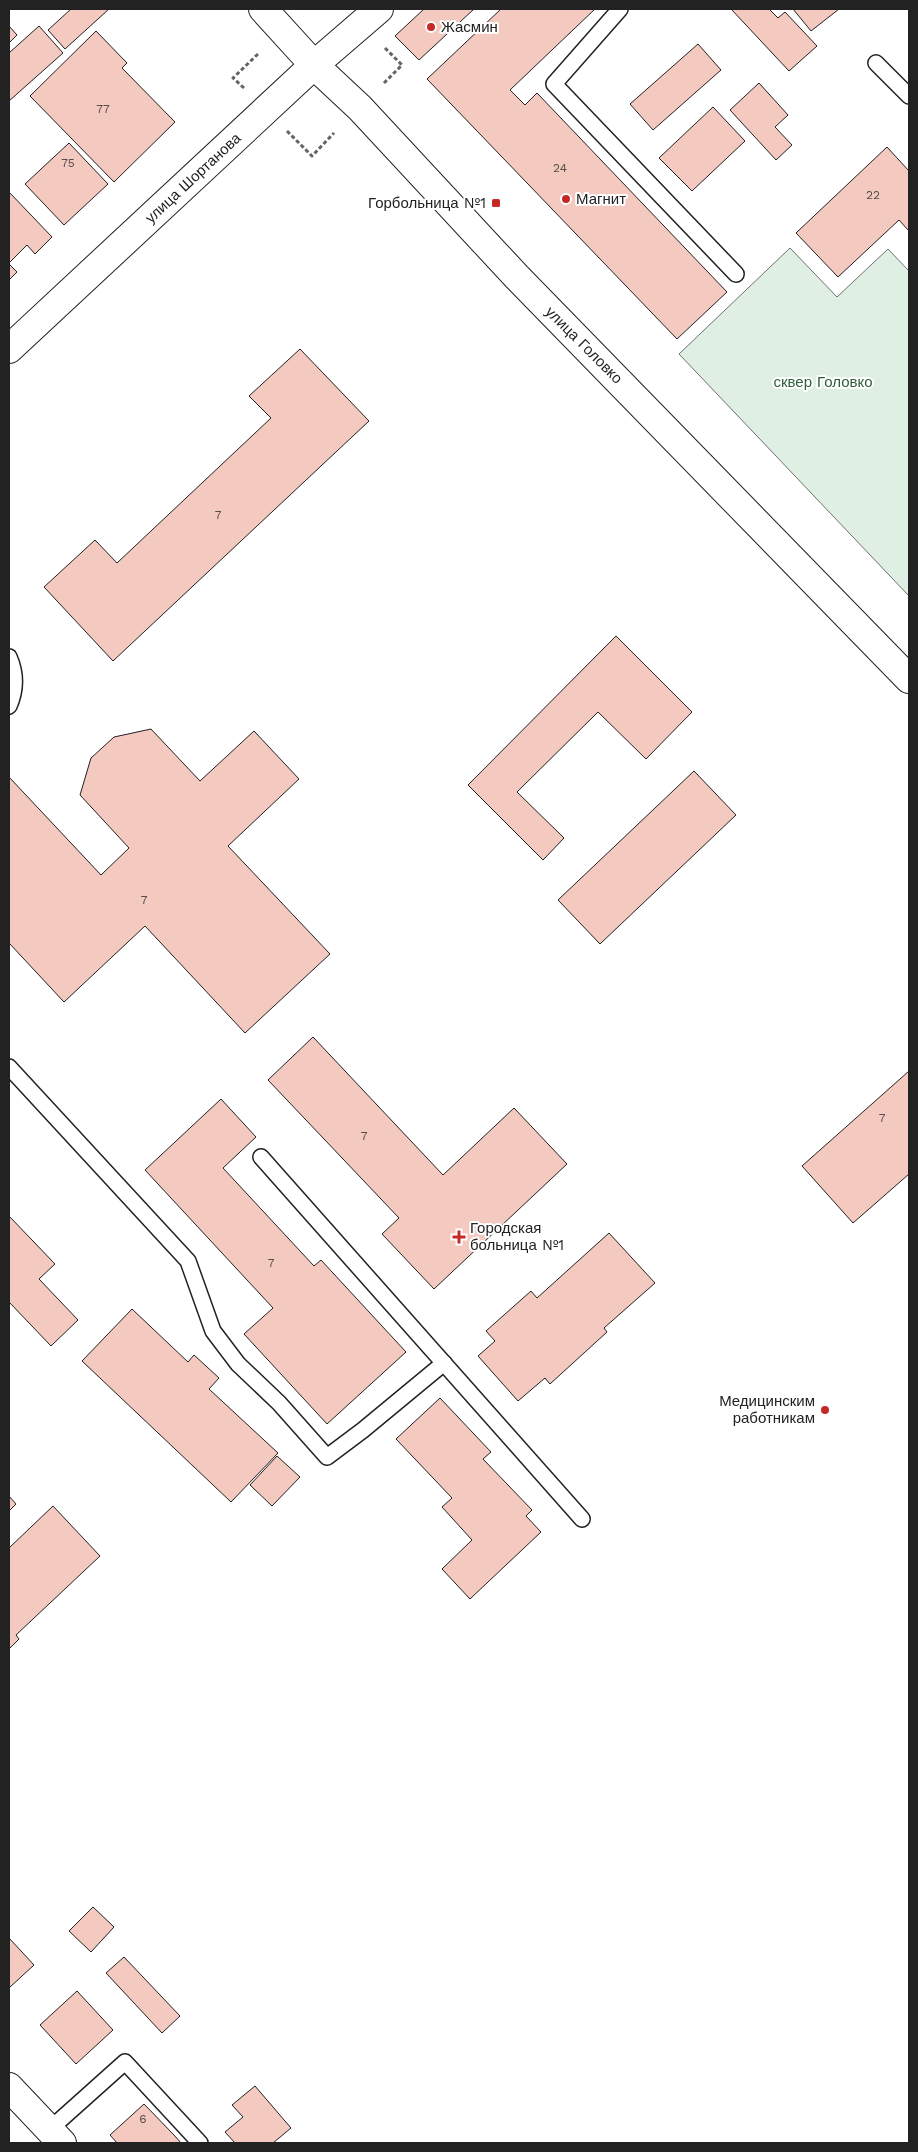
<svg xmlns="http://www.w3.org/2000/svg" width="918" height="2152" font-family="'Work Sans',sans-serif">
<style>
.green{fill:#e0efe3;stroke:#6f6f6f}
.building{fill:#f3c9c0;stroke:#222}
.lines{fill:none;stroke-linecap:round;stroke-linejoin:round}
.lane-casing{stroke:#222;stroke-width:18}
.street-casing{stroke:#222;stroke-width:30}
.secondary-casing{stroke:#222;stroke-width:30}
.path{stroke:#646464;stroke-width:3;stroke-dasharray:4 2.5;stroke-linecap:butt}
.lane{stroke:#fff;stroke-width:15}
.street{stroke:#fff;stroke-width:28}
.secondary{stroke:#fff;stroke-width:28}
.poi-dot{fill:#c62828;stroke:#fff;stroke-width:2}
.labels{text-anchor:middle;stroke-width:4;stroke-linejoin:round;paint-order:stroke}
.number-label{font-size:12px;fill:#564c4a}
.poi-label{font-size:15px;fill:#222;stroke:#fff;text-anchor:start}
.street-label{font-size:15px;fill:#222;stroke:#fff}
.park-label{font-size:15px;fill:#2f5e38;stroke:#fff}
</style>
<rect width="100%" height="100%" fill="#fff"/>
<polygon class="green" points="790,248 837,297 888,249 909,271 909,596 679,354"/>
<g class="building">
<polygon points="71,9 109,9 65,49 48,30"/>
<polygon points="424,9 474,9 419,60 395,36"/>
<polygon points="501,9 595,9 510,90 525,105 537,93 727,292 677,339 427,79"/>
<polygon points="731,9 769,9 778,18 785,12 817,46 789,71"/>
<polygon points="793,9 839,9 811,31"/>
<polygon points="9,26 17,35 9,43"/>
<polygon points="39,26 63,53 9,101 9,53"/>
<polygon points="96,31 127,63 122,68 175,122 114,182 30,96"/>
<polygon points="698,44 721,70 653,130 630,104"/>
<polygon points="759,83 788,115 775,127 792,145 776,160 730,110"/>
<polygon points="713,107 745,141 692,191 659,158"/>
<polygon points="69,143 108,184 64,225 25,184"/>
<polygon points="887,147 909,171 909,231 899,220 838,277 796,233"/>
<polygon points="9,192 52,237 35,254 27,245 9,263"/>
<polygon points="9,264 17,272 9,280"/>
<polygon points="300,349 369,421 113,661 44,587 95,540 117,563 271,418 249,396"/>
<polygon points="616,636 692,712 646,759 598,712 517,792 564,838 543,860 468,785"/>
<polygon points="151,729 200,781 254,731 299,779 228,846 330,954 245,1033 145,926 64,1002 9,943 9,777 101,875 129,848 80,795 91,758 114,737"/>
<polygon points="694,771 736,815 600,944 558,900"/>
<polygon points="313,1037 443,1175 514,1108 567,1164 434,1289 382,1234 399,1218 268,1080"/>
<polygon points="909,1071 909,1174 853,1223 802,1166"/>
<polygon points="221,1099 256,1137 223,1168 314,1266 321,1260 406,1352 327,1424 244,1334 273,1308 145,1170"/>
<polygon points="9,1216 55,1264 39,1279 78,1320 51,1346 9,1302"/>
<polygon points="609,1233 655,1283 604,1328 607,1332 550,1384 545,1378 518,1401 478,1356 495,1341 486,1331 531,1291 537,1298"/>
<polygon points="132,1309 188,1362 194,1355 219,1378 209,1389 278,1453 231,1502 82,1361"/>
<polygon points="440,1398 491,1452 483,1459 532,1510 526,1516 541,1532 470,1599 442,1569 472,1540 442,1507 452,1498 396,1439"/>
<polygon points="277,1456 300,1477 272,1506 250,1485"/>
<polygon points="9,1496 16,1504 9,1511"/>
<polygon points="53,1506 100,1556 16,1635 19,1639 9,1649 9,1548"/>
<polygon points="93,1907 114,1927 91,1952 69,1931"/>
<polygon points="9,1938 34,1965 9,1988"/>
<polygon points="124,1957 180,2016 162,2033 106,1973"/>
<polygon points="77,1991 113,2030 76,2064 40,2025"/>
<polygon points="255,2086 291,2128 273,2143 235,2143 225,2132 243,2117 232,2105"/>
<polygon points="144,2104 174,2135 181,2143 117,2143 110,2135"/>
</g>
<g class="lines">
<defs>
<g id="lane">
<polyline points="620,9 554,84 736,274"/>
<polyline points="876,63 909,96"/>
<path d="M9,657C16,673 16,690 9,706"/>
<polyline points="9,1067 188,1261 213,1331 238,1364 279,1403 327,1457 363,1430 444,1363"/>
<polyline points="261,1157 582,1519"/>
<polyline points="49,2130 125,2062 200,2143"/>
</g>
<g id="street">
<polyline points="314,65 379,9"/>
<polyline points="9,2087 62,2143"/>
</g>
<g id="secondary">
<polyline points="263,9 314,65 360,108 517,277 909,679"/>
<polyline points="9,349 314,65"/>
</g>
</defs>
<use href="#lane" class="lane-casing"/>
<use href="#street" class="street-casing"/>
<use href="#secondary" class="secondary-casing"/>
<g class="path">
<polyline points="384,83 402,65 385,48"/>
<polyline points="244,88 233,78 259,53"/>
<polyline points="287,131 312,156 334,133"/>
</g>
<use href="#lane" class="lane"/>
<use href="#street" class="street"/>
<use href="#secondary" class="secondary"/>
</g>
<g class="poi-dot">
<circle cx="431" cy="27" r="5"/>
<circle cx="566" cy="199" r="5"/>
<rect x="491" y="198" width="10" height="10" rx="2.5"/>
<path d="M456.5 1229.5h5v5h5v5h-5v5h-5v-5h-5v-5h5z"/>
<circle cx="825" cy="1410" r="5"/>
</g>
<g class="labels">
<g class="number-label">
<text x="103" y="113">77</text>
<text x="68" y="167">75</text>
<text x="560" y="172">24</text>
<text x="873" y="199">22</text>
<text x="218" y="519">7</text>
<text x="144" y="904">7</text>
<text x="882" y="1122">7</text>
<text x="364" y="1140">7</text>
<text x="271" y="1267">7</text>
<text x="143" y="2123">6</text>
</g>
<g class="poi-label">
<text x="441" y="32">Жасмин</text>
<text x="576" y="204">Магнит</text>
<text x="486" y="208" text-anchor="end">Горбольница №1</text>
<text x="470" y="1233">Городская<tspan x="470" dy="17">больница №1</tspan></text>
<text x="815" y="1406" text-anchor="end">Медицинским<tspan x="815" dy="17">работникам</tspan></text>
</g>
<g class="street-label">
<text transform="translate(193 178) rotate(-43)" y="5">улица Шортанова</text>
<text transform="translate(584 345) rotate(45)" y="5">улица Головко</text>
</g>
<g class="park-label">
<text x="823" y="387">сквер Головко</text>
</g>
</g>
<rect width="918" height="2152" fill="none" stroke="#222222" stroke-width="20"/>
</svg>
